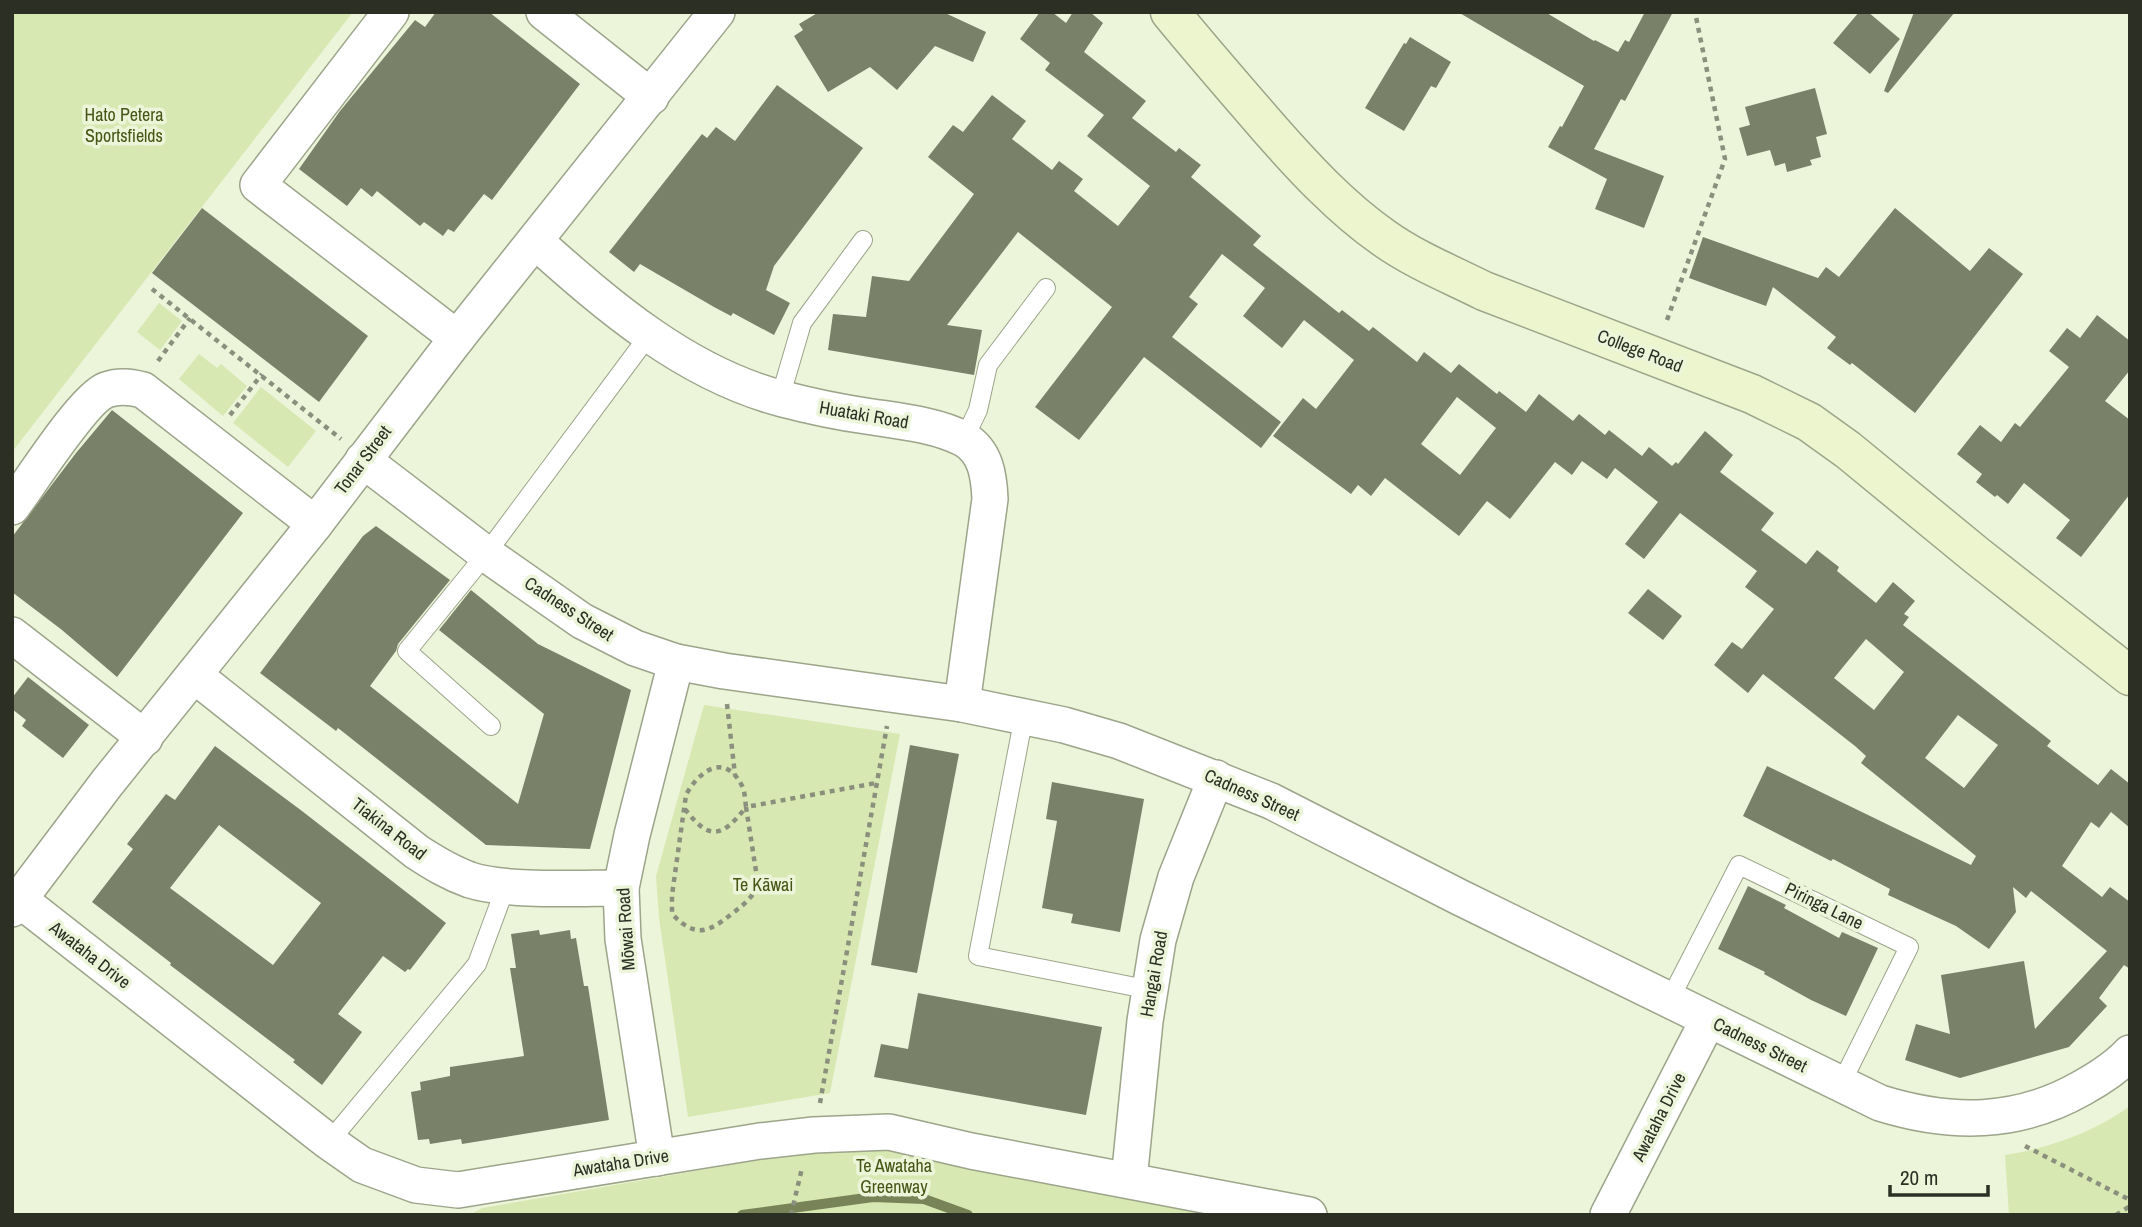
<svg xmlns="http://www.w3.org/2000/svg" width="2142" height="1227" font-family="'Archivo Narrow',sans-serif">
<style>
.green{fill:#d8e8b2}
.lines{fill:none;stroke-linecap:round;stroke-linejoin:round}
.stream{stroke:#788458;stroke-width:10}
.building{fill:#7a8169;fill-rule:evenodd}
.lane-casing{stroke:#9ca48a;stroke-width:20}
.street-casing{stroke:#9ca48a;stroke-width:38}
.secondary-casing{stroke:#9ca48a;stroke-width:41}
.path{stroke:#8a907d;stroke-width:4.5;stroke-dasharray:5 5;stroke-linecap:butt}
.lane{stroke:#fff;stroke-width:18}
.street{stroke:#fff;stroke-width:35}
.secondary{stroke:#ecf5cd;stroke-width:38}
.labels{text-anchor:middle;stroke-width:7;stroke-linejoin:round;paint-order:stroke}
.park-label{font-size:18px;fill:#475515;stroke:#ecf5d9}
.street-label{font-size:18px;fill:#2c2f24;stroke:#ecf5d9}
</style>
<rect width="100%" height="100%" fill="#ecf5d9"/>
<g class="green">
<polygon points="12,12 353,12 12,452"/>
<polygon points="159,303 182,321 160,350 137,332"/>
<polygon points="199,354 217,368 221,364 247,386 223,416 179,379"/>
<polygon points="261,387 316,431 288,467 233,423"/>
<polygon points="704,705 900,734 830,1093 688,1117 659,918 656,876"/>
<path d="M2130,1106V1215H2009L2005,1155C2049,1148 2093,1133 2130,1106Z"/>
<polygon points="898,1136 1227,1215 470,1215 482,1208"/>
</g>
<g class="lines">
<polyline class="stream" points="742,1215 873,1197 924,1199 968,1215"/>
</g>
<g class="building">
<polygon points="436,12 489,12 580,84 492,200 484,194 454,232 448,229 443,236 424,222 420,226 377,191 372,197 361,188 347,206 299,169 340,111 415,20 425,27"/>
<polygon points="819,12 943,12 986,32 973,62 935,46 897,90 870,67 828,92 794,36 803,30 799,24"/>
<path d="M1040,12H1052L1066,23L1073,12H1090L1103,23L1084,52L1146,101L1132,118L1176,152L1179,148L1201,165L1191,177L1261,236L1253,245L1339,313L1342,310L1369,331L1373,327L1417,362L1424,352L1451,373L1459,364L1497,394L1499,391L1526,412L1539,394L1573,421L1579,414L1605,435L1609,430L1642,456L1649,447L1672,466L1676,462L1678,464L1705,431L1733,455L1720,472L1774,513L1761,530L1806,564L1817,550L1839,567L1837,571L1876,603L1893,582L1915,601L1904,614L1909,617L1903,625L2051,741L2047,746L2098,785L2111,769L2130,784V828L2111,812L2099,828L2091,822L2062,866L2102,897L2110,887L2130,902V969L2124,965L2099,998L2107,1006L2069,1047L1960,1078L1905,1060L1916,1024L1950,1034L1941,975L2024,961L2035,1029L2107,951L2031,891L2026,898L2013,887L2016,912L1989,949L1956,926L1888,895L1890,889L1833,859L1831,861L1743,816L1767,766L1971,865L1976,856L1861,763L1866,756L1855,746L1763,674L1748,693L1714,665L1732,642L1742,649L1774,609L1745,587L1757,571L1680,513L1644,559L1625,544L1658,502L1615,468L1607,479L1582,461L1572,475L1555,462L1510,519L1487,501L1459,536L1385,478L1371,496L1358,485L1351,494L1273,436L1303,398L1316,409L1354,360L1304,320L1282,348L1243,316L1265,288L1222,254L1189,297L1198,304L1172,337L1281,422L1261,448L1144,357L1079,440L1035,407L1112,307L1018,232L947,325L982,330L974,375L828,350L833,314L866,317L872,276L909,281L974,194L928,157L953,125L963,132L992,95L1026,121L1012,139L1052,170L1059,161L1083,179L1074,191L1118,226L1150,186L1087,136L1104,115L1045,70L1050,63L1020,39ZM1457,397L1496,428L1460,475L1421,444ZM1866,639L1904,672L1874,710L1834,678ZM1958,715L1998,745L1964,788L1925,758Z"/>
<polygon points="1458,12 1545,12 1594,41 1595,40 1618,52 1625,40 1629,42 1645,12 1673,12 1625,101 1621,99 1594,149 1664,176 1644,228 1595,209 1607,179 1548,147 1560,126 1562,127 1584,86"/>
<polygon points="1859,12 1868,12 1900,39 1870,74 1833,43"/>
<polygon points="1914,12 1955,12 1888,93 1884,91"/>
<polygon points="1410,37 1451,62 1436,88 1431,86 1404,131 1365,108 1404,43 1406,44"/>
<polygon points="777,85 863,148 774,266 766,290 790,303 774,335 733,313 731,316 714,307 640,264 634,272 609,252 702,134 707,138 716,127 735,141"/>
<polygon points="1815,88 1827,134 1816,137 1821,157 1810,160 1812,165 1787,172 1785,163 1775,166 1770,150 1747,156 1739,128 1750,125 1745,107"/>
<polygon points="202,208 368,336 319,402 152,273"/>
<polygon points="1895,208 1970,271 1989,248 2023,274 1915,413 1852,363 1850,365 1827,348 1836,337 1773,287 1766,306 1689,278 1703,237 1818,278 1826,267 1839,277"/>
<polygon points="2097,315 2130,341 2130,370 2105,401 2130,420 2130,494 2081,557 2056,538 2070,520 2024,483 2008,504 1997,495 1995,497 1976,482 1982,474 1957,454 1980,425 2001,442 2015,423 2020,427 2069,367 2049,351 2067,328 2080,338"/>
<polygon points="112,410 243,513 117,677 62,630 12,592 12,537 76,453"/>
<polygon points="376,526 450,580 398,644 396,651 370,686 518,804 544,714 439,630 471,590 538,644 631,690 590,849 486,845 338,728 336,731 260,673 363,536"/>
<polygon points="1648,589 1682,616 1663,640 1628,613"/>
<polygon points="28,677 89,725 63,758 22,726 26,720 12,709 12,698"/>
<polygon points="910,745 959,754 917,973 871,965"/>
<path d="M215,746L302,811L446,923L410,970L408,969L405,972L383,956L338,1014L362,1032L322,1085L293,1062L295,1060L170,965L171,963L92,902L133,849L127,844L166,794L175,800ZM219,825L321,903L273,965L170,888Z"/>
<polygon points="1052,782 1144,799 1120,932 1071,923 1073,914 1042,908 1057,821 1046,819"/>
<polygon points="1748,886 1786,905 1784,908 1839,938 1842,932 1878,948 1846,1016 1811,1000 1764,974 1765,972 1718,949"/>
<polygon points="539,930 540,935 570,930 571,939 576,938 584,986 588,986 609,1120 462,1144 461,1139 430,1144 429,1139 418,1140 411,1092 421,1090 420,1082 450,1076 450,1067 524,1056 510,968 516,968 511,934"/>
<polygon points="918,993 1102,1027 1086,1115 874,1077 881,1044 908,1049"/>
</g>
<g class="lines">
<defs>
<g id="lane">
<polyline points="780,398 802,323 863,240"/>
<polyline points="964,439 978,410 988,365 1046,288"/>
<polyline points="1024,716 978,956 1151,990"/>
<polyline points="491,726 407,651 486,554 649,335"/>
<polyline points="1669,1001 1739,865 1909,947 1841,1084"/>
<polyline points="329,1142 477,964 506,886"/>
</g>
<g id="street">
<polyline points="391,12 258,185 457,338"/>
<polyline points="544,12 651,97"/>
<path d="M535,241C608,306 686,374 783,399C810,406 838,412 866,416C898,421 934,424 964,439C986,452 989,476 990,499L962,704"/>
<path d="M363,460L486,554L582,621L635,648L676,662L724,671L962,704L1064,725L1119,741L1271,801L1459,897L1880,1103C1951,1125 2017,1125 2082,1088C2100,1078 2116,1068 2130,1053"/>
<path d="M12,507C30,483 83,399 106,390C119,385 131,387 143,390L315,524"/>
<polyline points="12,635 145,738"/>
<path d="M194,675L417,852C434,863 450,873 470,880C508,892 579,888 621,888"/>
<polyline points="20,900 329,1142 362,1165 416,1185 458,1190 760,1141 814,1135 889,1132 971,1151 1309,1215"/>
<polyline points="12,909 107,783 315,524 457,338 717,12"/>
<polyline points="657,1158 623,939 621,888 632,835 676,662"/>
<polyline points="1129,1180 1145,1021 1158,940 1176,877 1216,778"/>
<polyline points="1608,1215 1708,1020"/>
</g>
<path id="secondary" d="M1170,12C1202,51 1235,89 1268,127C1303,167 1341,208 1384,238C1415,260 1450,274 1484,291L1752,394L1809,422L1848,450L1976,555L2130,676"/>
</defs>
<use href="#lane" class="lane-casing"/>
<use href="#street" class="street-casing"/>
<use href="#secondary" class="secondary-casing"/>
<g class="path">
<polyline points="152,289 341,439"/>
<polyline points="1667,320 1725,159 1695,12"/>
<polyline points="158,361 190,318"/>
<polyline points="230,415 262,374"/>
<polyline points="727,704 735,775"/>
<path d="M685,809C709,841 722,838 746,807C745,799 745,790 741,784C724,752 698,772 686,795L672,895V914C696,939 709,932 733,913C744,904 753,898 758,884L746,807L876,783"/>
<polyline points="820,1103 887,726"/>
<polyline points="2025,1146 2130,1200"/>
<polyline points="791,1215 802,1168"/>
<polyline points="2116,1215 2130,1206"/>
</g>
<use href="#lane" class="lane"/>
<use href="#street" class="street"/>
<use href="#secondary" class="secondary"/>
</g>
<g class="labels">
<g class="park-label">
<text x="124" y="121">Hato Petera<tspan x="124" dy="21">Sportsfields</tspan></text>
<text x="763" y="891">Te Kāwai</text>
<text x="894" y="1172">Te Awataha<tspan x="894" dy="21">Greenway</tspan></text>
</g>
<g class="street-label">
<text transform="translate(1640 351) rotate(21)" y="6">College Road</text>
<text transform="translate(864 415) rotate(10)" y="6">Huataki Road</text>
<text transform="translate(363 460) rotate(-53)" y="6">Tonar Street</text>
<text transform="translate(569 609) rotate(33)" y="6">Cadness Street</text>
<text transform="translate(1252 795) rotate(24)" y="6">Cadness Street</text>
<text transform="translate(389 829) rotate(38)" y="6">Tiakina Road</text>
<text transform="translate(1824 906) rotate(26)" y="6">Piringa Lane</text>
<text transform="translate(626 929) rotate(-94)" y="6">Mōwai Road</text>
<text transform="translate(90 955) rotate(38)" y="6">Awataha Drive</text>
<text transform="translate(1154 974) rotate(-80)" y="6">Hangai Road</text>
<text transform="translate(1760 1045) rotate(26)" y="6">Cadness Street</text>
<text transform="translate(1659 1117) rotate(-63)" y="6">Awataha Drive</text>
<text transform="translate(621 1163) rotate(-9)" y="6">Awataha Drive</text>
</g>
</g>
<rect width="2142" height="1227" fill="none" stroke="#2c2f24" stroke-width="28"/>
<path d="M1890 1185v10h98v-10" fill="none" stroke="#2c2f24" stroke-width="3.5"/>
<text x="1900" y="1185" font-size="21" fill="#2c2f24" stroke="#ecf5d9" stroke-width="5" paint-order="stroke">20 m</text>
</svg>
